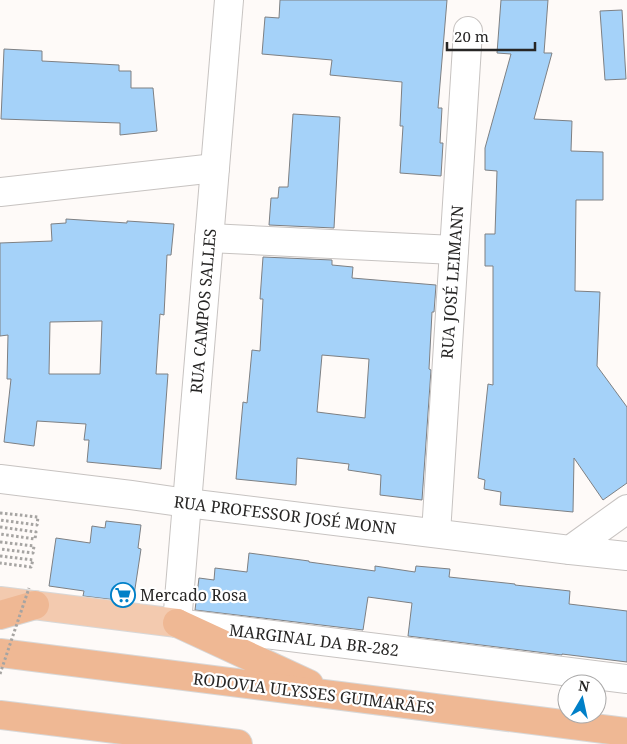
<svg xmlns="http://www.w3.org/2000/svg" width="627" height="744" font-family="'Noto Serif',serif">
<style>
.building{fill:#a5d2f9;stroke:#7e8083;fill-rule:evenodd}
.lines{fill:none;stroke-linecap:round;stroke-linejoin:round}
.minor-casing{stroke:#c7c3c1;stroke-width:30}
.tertiary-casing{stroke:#c7c3c1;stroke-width:30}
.secondary-casing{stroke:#c7c3c1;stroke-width:30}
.primary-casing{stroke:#d8d8d8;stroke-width:30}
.trunk-casing{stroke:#d8d8d8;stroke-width:30}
.path{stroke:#a6a4a2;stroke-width:3;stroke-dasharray:2.5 2.5;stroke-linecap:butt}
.minor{stroke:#fff;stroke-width:28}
.tertiary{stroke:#fff;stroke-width:28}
.secondary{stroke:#fff;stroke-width:28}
.primary{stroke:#f3caaf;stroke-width:28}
.trunk{stroke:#efb894;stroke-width:28}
.path-bridge{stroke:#a6a4a2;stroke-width:3;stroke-dasharray:2.5 2.5;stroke-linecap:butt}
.labels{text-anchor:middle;stroke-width:4.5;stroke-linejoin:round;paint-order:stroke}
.street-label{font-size:16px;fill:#272625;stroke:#fff}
.poi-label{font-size:16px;fill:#272625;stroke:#fff;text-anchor:start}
</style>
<rect width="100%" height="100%" fill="#fefaf8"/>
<g class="building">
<polygon points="280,0 447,0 438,108 442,108 440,143 443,143 441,176 400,173 403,126 400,126 402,82 330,75 332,60 262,54 265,17 279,18"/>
<polygon points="501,0 548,0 544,53 552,53 534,119 572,121 571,151 603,152 603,200 576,200 575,291 600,292 597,366 627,407 627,483 603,500 574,458 573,512 500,505 501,492 484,489 485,480 478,478 488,384 493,385 493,266 485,266 485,234 495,234 497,171 485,170 485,148 511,54 497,53"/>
<polygon points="622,10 626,79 605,80 600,11"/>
<polygon points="4,49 42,51 42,61 119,65 119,71 131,71 131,88 153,88 157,131 120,135 120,123 1,119"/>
<polygon points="293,114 340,117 334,228 269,225 271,198 278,198 279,187 288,187"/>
<path d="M66,219L127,223V221L174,224L171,255H167L164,315L160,314L156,374H168L161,469L87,462L89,440H84L86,424L37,421L34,446L4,442L11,379H7L8,335L0,336V243L52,241L51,224L66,223ZM102,321L100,374H49L50,322Z"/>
<path d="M263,257L332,260V265L353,267L352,278L436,285L434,312H432L429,369L431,370L422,500L380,495L381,475L348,470L349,464L297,458L296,485L236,479L243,402L247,403L252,350L260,351L263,299H260ZM322,355L369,359L365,418L317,412Z"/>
<polygon points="106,521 141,525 138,548 141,549 133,602 83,596 84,591 49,586 56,538 90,543 92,526 105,528"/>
<polygon points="249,553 309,561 309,562 375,571 375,566 415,572 416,566 450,569 449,577 515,584 515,585 570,591 569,604 627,611 627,662 562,654 562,655 408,636 412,603 368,597 363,630 195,610 199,578 214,580 215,568 247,572"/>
</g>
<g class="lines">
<defs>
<g id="minor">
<polyline points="0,192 215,168"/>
<polyline points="209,238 454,250"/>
<polyline points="0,479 131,495 187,503"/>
<polyline points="436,533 468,31"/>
<polyline points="570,550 627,556"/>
</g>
<g id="tertiary">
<polyline points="187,503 570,550 627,509"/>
<polyline points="177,623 229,0"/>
</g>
<polyline id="secondary" points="184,624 627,679"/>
<polyline id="primary" points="0,601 177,623"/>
<g id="trunk">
<polyline points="0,615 35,605"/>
<polyline points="177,623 309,684"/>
<polyline points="0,653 627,732"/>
<polyline points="0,715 238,744"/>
</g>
</defs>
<use href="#minor" class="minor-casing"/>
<use href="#tertiary" class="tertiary-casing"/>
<use href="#secondary" class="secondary-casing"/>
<use href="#primary" class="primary-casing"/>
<use href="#trunk" class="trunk-casing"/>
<g class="path">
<polyline points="0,513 38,517 37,525 0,520"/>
<polyline points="0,527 36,532 35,539 0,534"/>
<polyline points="0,542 34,546 33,553 0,549"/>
<polyline points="0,556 33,560 31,567 0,563"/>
</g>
<use href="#minor" class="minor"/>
<use href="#tertiary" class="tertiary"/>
<use href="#secondary" class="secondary"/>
<use href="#primary" class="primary"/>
<use href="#trunk" class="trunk"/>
<polyline class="path-bridge" points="0,674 29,588"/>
</g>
<defs>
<symbol id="supermarket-ring" viewBox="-11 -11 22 22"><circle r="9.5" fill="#fff" stroke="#0080c8" stroke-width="1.5"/><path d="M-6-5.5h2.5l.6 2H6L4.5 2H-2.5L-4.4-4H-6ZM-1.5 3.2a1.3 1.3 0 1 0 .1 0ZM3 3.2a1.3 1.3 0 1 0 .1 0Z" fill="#0080c8"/></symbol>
</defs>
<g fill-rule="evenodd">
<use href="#supermarket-ring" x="109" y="581" width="28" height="28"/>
</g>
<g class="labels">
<g class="street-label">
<text transform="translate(452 282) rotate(-86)" y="6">RUA JOSÉ LEIMANN</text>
<text transform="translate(203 311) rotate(-85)" y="6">RUA CAMPOS SALLES</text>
<text transform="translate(285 515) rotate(7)" y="6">RUA PROFESSOR JOSÉ MONN</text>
<text transform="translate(314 640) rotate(7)" y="6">MARGINAL DA BR-282</text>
<text transform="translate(314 693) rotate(7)" y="6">RODOVIA ULYSSES GUIMARÃES</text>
</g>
<g class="poi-label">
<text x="140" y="601">Mercado Rosa</text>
</g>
</g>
<g transform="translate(582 699) rotate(9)"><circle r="24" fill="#ffffff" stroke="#a9a8a8"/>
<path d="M0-4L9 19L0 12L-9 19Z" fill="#0080c8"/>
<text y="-8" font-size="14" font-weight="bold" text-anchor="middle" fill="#272625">N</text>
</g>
<path d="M447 42v8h88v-8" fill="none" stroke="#272625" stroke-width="2.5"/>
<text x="454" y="42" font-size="15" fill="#272625" stroke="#ffffff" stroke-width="4" paint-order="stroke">20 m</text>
</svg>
